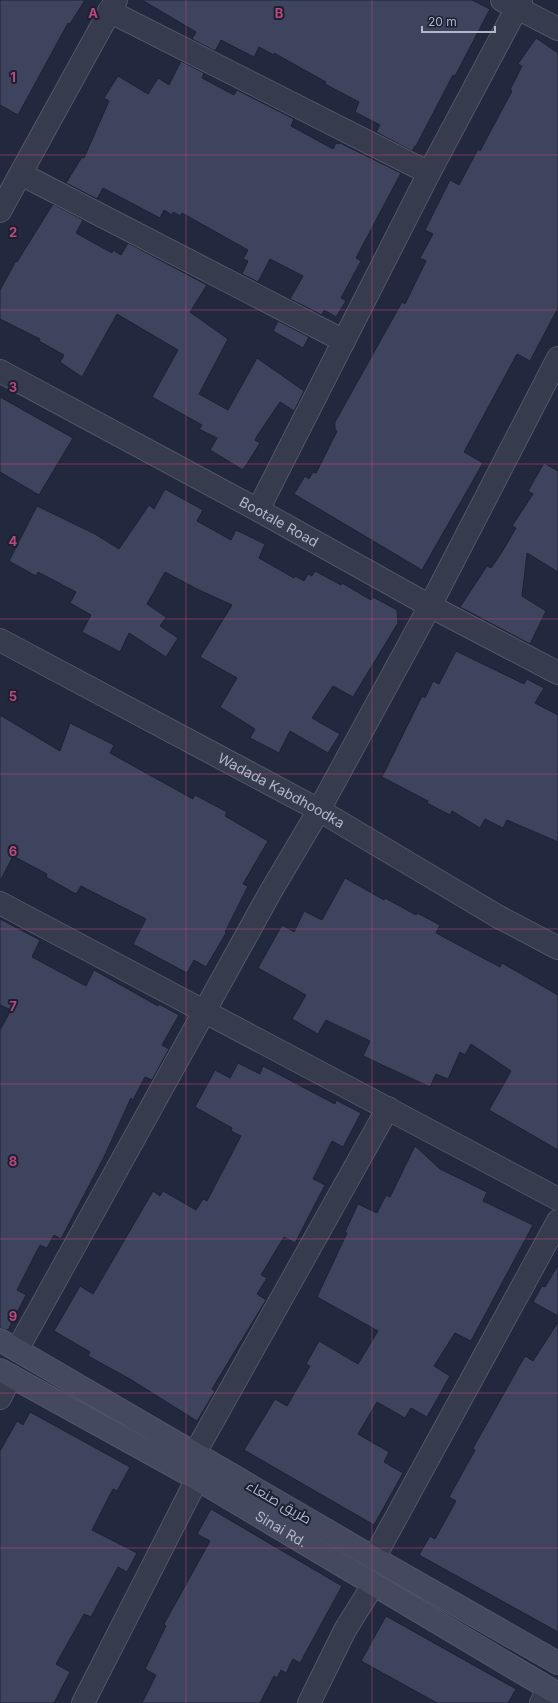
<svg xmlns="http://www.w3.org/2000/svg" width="558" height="1703" font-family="Inter,Cairo,sans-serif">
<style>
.building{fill:#3e445d;stroke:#1d2234}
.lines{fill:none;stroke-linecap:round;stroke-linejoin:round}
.street-casing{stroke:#515668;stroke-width:24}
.secondary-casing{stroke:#515668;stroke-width:24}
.street{stroke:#363b4d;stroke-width:22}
.secondary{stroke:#444960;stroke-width:22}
.grid{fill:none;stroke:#bd477c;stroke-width:1;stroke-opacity:0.55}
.labels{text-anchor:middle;stroke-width:4;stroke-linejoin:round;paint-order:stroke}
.street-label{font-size:14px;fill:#b1b6c9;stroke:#1b2032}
.grid-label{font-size:13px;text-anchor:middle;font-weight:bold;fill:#bd477c;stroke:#1b2032;stroke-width:4;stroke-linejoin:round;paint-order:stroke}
</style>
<rect width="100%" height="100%" fill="#22283d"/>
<g class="building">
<polygon points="0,0 85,0 70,24 68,23 18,115 0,105"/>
<polygon points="142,0 472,0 490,9 455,76 453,75 416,146 415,146 412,151 376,132 380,125 355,112 359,102 325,84 326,82 274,53 274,55 259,47 254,57 221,40 215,51 192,39 196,32"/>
<polygon points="536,38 558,53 558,308 530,361 517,354 464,452 483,463 422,570 294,494 305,476 309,479 313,472 316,473 337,431 335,430 335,422 402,302 405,304 426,261 420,258 433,234 425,230 450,180 459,185 478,149 480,151 512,91 510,90 522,66 518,64"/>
<polygon points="181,61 204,73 202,78 234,95 237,90 294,119 291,126 333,149 336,143 339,144 340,143 401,173 356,258 361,261 341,298 346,301 336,317 324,310 322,315 290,299 303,276 270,259 258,282 242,274 248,261 243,259 248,250 182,213 181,216 173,212 172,215 164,210 160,218 103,188 97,199 66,183 82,157 84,158 109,101 104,98 118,76 148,94 158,78 169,85"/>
<polygon points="53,204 83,220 76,233 112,253 113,250 121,255 128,243 207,285 190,312 228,339 199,394 228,410 257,358 304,391 294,411 280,402 257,436 255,440 260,443 243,470 210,450 217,438 199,429 202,425 152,397 178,350 117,314 82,377 60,362 64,355 39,341 40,339 0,319 0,290 16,261 17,262"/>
<polygon points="278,321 309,337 303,348 273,331"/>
<polygon points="0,397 73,438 39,495 0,472"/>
<polygon points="544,463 558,471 558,572 527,553 522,596 546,611 530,644 460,607 487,566 491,568 502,552 516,528 512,526 533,494 528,491"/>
<polygon points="165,489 203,510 197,521 231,540 236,530 265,544 259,558 294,578 295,576 304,581 308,574 312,576 315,571 341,585 342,583 371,600 373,597 397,610 398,623 353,697 333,686 312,718 340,734 328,753 290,731 279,753 250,738 255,729 220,707 237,678 200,657 232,605 197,589 165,572 147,604 166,617 160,626 178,638 166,657 129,633 120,652 82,632 91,615 70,603 76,592 38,572 36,576 9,561 37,506 95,534 119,549 149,505 154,509"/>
<polygon points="456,651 524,684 527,679 544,688 535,703 558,715 558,842 507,820 503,828 485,819 480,828 452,811 450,815 427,803 428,801 382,777 422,696 425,698 433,681 439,684"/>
<polygon points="0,715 60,751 70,723 114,745 110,753 193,799 195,795 227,812 225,816 268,841 243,884 248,886 225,932 226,933 206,967 194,960 187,973 133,944 146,919 81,886 76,894 46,877 47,874 13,856 0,881"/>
<polygon points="345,878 384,900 385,898 416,915 417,913 440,925 436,933 500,967 502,963 558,995 558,1150 489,1110 511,1071 471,1044 465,1055 460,1052 448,1079 436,1074 430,1087 363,1056 370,1041 326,1020 318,1034 292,1019 306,995 258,968 282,925 294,932 304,911 322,920"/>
<polygon points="0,919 40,940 32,957 86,986 94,970 158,1006 159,1004 179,1015 162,1045 169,1049 152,1080 145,1077 133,1100 131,1098 104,1157 61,1239 54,1235 47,1248 40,1245 17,1290 26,1295 8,1330 0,1328 0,1030 11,1010 0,1005"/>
<polygon points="238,1063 260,1074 263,1066 335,1104 336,1100 361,1113 343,1147 332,1141 313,1179 325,1185 295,1243 284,1237 261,1275 267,1278 257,1294 266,1300 212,1389 215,1391 197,1421 130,1379 88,1356 90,1352 54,1331 80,1286 93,1294 153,1191 160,1196 163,1191 196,1210 203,1199 207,1201 241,1136 231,1131 232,1128 195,1107 215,1070 230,1078"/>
<polygon points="415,1146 440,1169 487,1192 483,1201 533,1225 471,1341 455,1333 434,1366 450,1376 427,1417 411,1408 405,1418 377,1402 358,1434 389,1452 384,1462 403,1473 374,1525 244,1450 275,1399 287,1406 310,1366 306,1364 319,1341 358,1364 378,1331 317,1297 347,1233 345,1232 358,1204 377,1213 386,1195 390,1197"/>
<polygon points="558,1265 558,1316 533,1302 542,1286 545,1287"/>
<polygon points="558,1322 558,1632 419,1555 430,1536 435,1539 456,1501 449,1497 475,1450 473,1448 525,1356 533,1361"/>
<polygon points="30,1412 130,1467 117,1491 113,1489 92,1530 137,1553 127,1572 118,1567 91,1617 84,1614 56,1664 70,1672 54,1703 0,1703 0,1451 17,1421 23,1425"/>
<polygon points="211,1509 342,1586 300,1663 293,1659 286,1673 281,1670 277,1678 274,1676 260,1703 142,1703 156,1675 145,1669 166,1626 164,1624 210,1541 197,1534"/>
<polygon points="386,1616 516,1689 508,1703 437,1703 361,1661"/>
</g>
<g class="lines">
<defs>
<g id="street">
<polyline points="502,0 558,29"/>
<polyline points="109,11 429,173"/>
<polyline points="21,174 344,341"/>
<polyline points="0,211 116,0"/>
<path id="s1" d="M0,371L258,510L430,606L558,673"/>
<polyline points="258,510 429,173 521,0"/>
<path id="s2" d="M0,640L319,810L497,916L558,948"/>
<polyline points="0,903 558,1199"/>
<polyline points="17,1350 271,891 319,810 430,606 558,358"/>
<polyline points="0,1398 11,1376"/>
<polyline points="195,1453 388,1108"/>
<polyline points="374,1558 558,1221"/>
<polyline points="83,1703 197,1479"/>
<polyline points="309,1703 345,1630 373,1585"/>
<polyline points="541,1703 549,1689"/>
</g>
<g id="secondary">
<polyline points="0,1340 374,1558 558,1663"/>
<path id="s3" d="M0,1370L197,1479L558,1694"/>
</g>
</defs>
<use href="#street" class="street-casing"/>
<use href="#secondary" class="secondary-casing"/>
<use href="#street" class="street"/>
<use href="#secondary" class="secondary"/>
</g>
<path class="grid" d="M186,0V1703M372,0V1703M0,155H558M0,310H558M0,464H558M0,619H558M0,774H558M0,929H558M0,1084H558M0,1239H558M0,1393H558M0,1548H558"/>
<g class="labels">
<g class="street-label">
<text dy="5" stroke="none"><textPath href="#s1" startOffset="317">Bootale Road</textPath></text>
<text dy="5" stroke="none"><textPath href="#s2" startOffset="319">Wadada Kabdhoodka</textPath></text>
<text transform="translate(279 1502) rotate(30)" y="5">طريق صنعاء</text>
<text dy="5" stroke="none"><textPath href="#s3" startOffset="323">Sinai Rd.</textPath></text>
</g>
</g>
<g class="grid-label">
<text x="93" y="18">A</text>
<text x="279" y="18">B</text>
<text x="13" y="82">1</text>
<text x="13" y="237">2</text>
<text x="13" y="392">3</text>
<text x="13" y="546">4</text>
<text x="13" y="701">5</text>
<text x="13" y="856">6</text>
<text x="13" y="1011">7</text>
<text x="13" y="1166">8</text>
<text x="13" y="1321">9</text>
</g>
<path d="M422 26v6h73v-6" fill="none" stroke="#b1b6c9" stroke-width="2"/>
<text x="428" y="26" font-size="12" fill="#b1b6c9" stroke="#1b2032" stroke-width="3" paint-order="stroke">20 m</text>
</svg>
